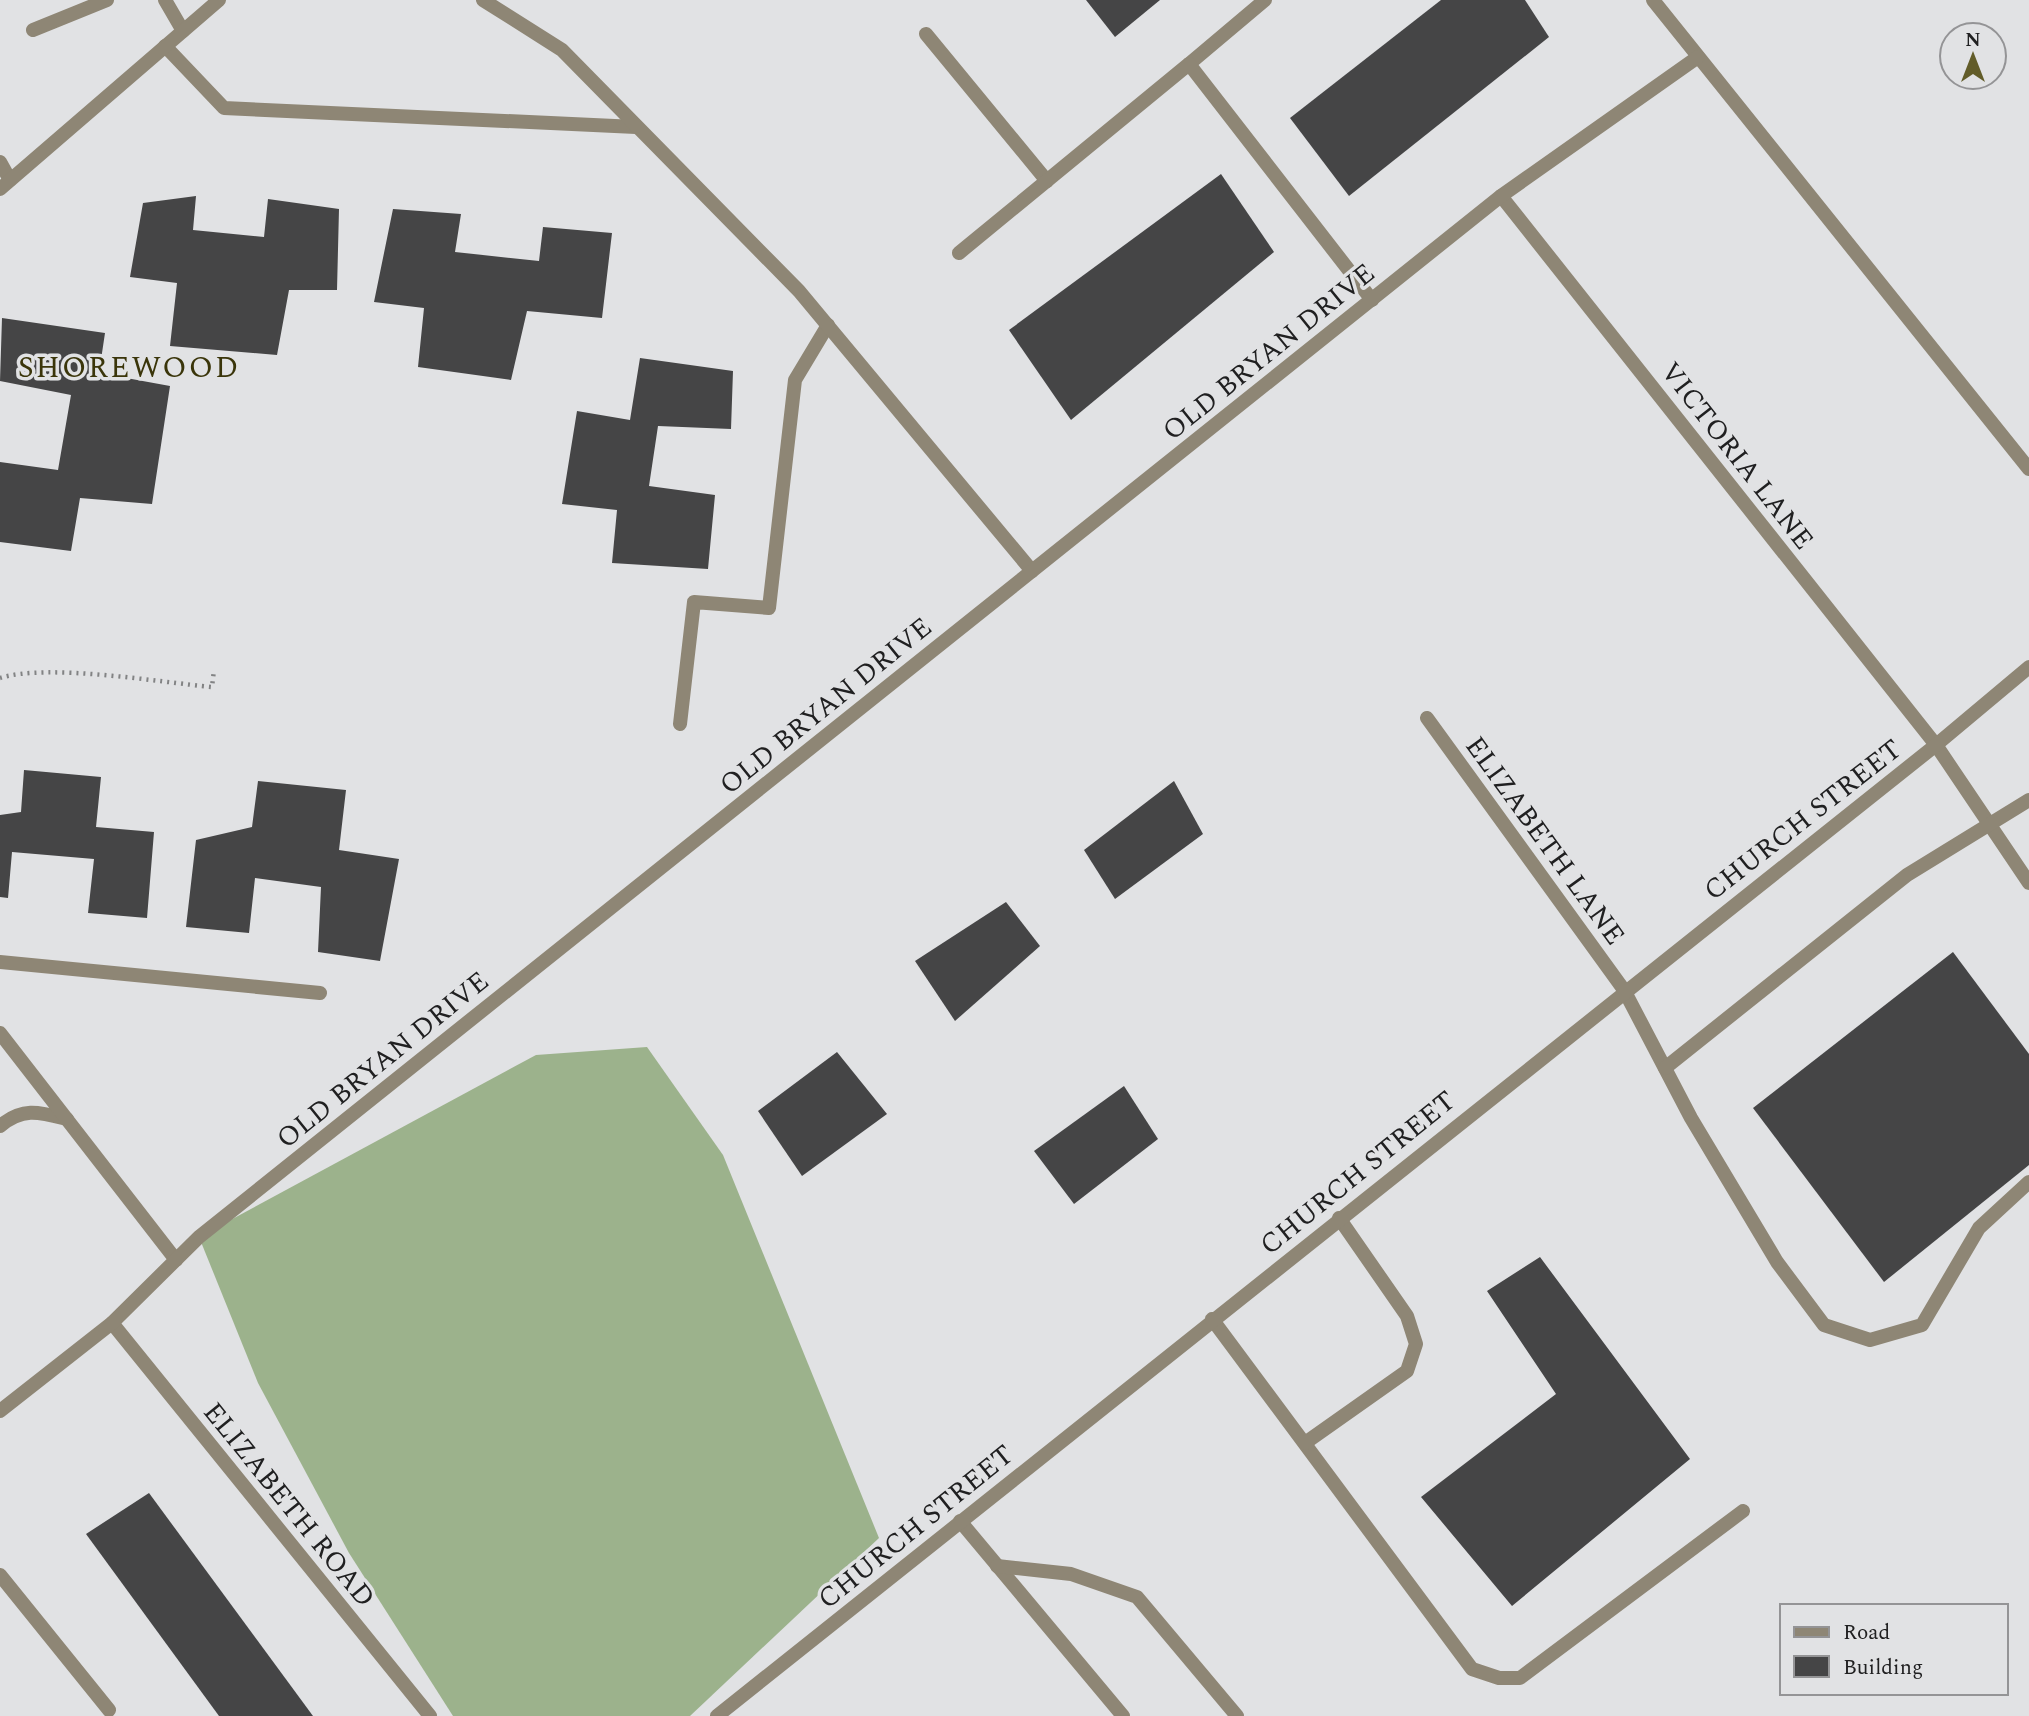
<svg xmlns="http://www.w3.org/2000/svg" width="2029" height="1716" font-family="Spectral,serif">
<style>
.forest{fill:#9cb28c}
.building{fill:#454546}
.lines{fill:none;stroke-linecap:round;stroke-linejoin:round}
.path{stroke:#828384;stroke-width:4.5;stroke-dasharray:2 5;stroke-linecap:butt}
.service{stroke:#8e8675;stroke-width:14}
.minor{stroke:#8e8675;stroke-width:14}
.labels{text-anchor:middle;stroke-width:7;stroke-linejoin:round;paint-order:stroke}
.street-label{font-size:28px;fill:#202021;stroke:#e1e2e4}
.neighbourhood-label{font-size:30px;letter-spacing:2px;fill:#3a350a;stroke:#e1e2e4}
</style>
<rect width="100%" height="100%" fill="#e1e2e4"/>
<polygon class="forest" points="647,1047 723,1155 879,1538 690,1716 453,1716 349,1553 258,1383 199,1237 536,1055"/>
<g class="building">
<polygon points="1086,0 1160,0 1115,37"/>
<polygon points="1441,0 1525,0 1549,37 1349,196 1290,118"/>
<polygon points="1221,174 1274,252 1071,420 1009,330"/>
<polygon points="196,196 193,230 264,237 268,199 339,209 337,290 289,290 277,355 170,346 177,283 130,277 143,203"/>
<polygon points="393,209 461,214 455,252 539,261 543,227 612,233 602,318 527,311 511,380 418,367 424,308 374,302"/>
<polygon points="2,318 105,333 99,373 170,386 152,504 80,498 71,551 0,542 0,462 58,470 71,395 0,381"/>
<polygon points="640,358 733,371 731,429 658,426 649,486 715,495 708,569 612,563 617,510 562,504 577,411 630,420"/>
<polygon points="24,770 101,777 96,827 154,832 147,918 88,913 94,859 12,852 8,898 0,897 0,815 21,812"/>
<polygon points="258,781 346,790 339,850 399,859 380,961 318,952 321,887 255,878 249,933 186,927 196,840 252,827"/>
<polygon points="1174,781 1203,834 1115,899 1084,850"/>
<polygon points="1006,902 1040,946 955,1021 915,961"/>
<polygon points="1953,952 2029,1054 2029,1165 1884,1282 1753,1108"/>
<polygon points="837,1052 887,1114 802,1176 758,1111"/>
<polygon points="1124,1086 1158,1139 1074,1204 1034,1151"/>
<polygon points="1540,1257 1690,1459 1512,1606 1421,1497 1556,1394 1487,1291"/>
<polygon points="149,1493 313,1716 219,1716 86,1534"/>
</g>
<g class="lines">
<path class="path" d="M0,678C48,663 158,682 212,687L214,670"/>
<g class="service">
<polyline points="165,0 183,31"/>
<polyline points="33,30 107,0"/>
<polyline points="926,34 1047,181"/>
<polyline points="165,46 224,108 636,127"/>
<polyline points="1189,64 1265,0"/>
<polyline points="0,162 10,180"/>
<polyline points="959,253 1189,64 1372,300"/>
<polyline points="680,724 694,602 769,608 795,380 828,325"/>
<polyline points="1936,745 2029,883"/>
<polyline points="0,962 320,993"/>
<polyline points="1624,990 1691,1118 1777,1262 1824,1325 1870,1340 1922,1325 1979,1228 2029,1182"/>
<polyline points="1665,1068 1907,875 2029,800"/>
<path d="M0,1126C23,1107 39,1112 67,1119"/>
<polyline points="1212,1319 1472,1669 1499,1678 1520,1678 1743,1511"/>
<polyline points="1305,1443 1407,1371 1416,1344 1407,1316 1339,1218"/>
<polyline points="960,1521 1123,1716"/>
<polyline points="997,1566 1071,1574 1137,1597 1237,1716"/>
</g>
<g class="minor">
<polyline points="483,0 562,50 799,291 1032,571"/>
<polyline points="1653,0 2029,469"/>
<polyline points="0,189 219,0"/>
<polyline points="1501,196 1936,745"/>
<polyline points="1427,718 1624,990"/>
<polyline points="0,1033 176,1260"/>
<polyline points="112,1323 430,1716"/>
<polyline points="0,1411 112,1323 199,1237 1501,196 1698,57"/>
<polyline points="0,1575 109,1710"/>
<polyline points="717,1716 1936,745 2029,667"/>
</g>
</g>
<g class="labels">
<g class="street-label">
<text transform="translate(1268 351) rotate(-39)" y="10">OLD BRYAN DRIVE</text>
<text transform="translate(1738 455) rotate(52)" y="10">VICTORIA LANE</text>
<text transform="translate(825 705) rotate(-39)" y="10">OLD BRYAN DRIVE</text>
<text transform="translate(1802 819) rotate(-38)" y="10">CHURCH STREET</text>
<text transform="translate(1546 840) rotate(54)" y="10">ELIZABETH LANE</text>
<text transform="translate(382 1059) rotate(-39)" y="10">OLD BRYAN DRIVE</text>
<text transform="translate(1357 1172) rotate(-39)" y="10">CHURCH STREET</text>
<text transform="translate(290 1504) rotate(51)" y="10">ELIZABETH ROAD</text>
<text transform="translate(915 1526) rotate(-39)" y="10">CHURCH STREET</text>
</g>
<g class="neighbourhood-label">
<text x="129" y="377">SHOREWOOD</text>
</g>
</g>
<rect x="1780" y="1604" width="228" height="91" fill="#e1e2e4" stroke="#949496" stroke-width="2"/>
<rect x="1794" y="1627" width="35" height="10" fill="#8e8675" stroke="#949496" stroke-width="2"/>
<text x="1843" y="1639" font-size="21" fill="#202021">Road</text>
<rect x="1794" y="1656" width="35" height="21" fill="#454546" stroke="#949496" stroke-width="2"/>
<text x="1843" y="1674" font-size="21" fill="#202021">Building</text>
<g transform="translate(1973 56)"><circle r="33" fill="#e1e2e4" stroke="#949496" stroke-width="2"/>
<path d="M0-5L12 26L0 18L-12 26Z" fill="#625c29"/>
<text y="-10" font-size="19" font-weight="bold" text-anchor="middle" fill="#202021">N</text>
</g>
</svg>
